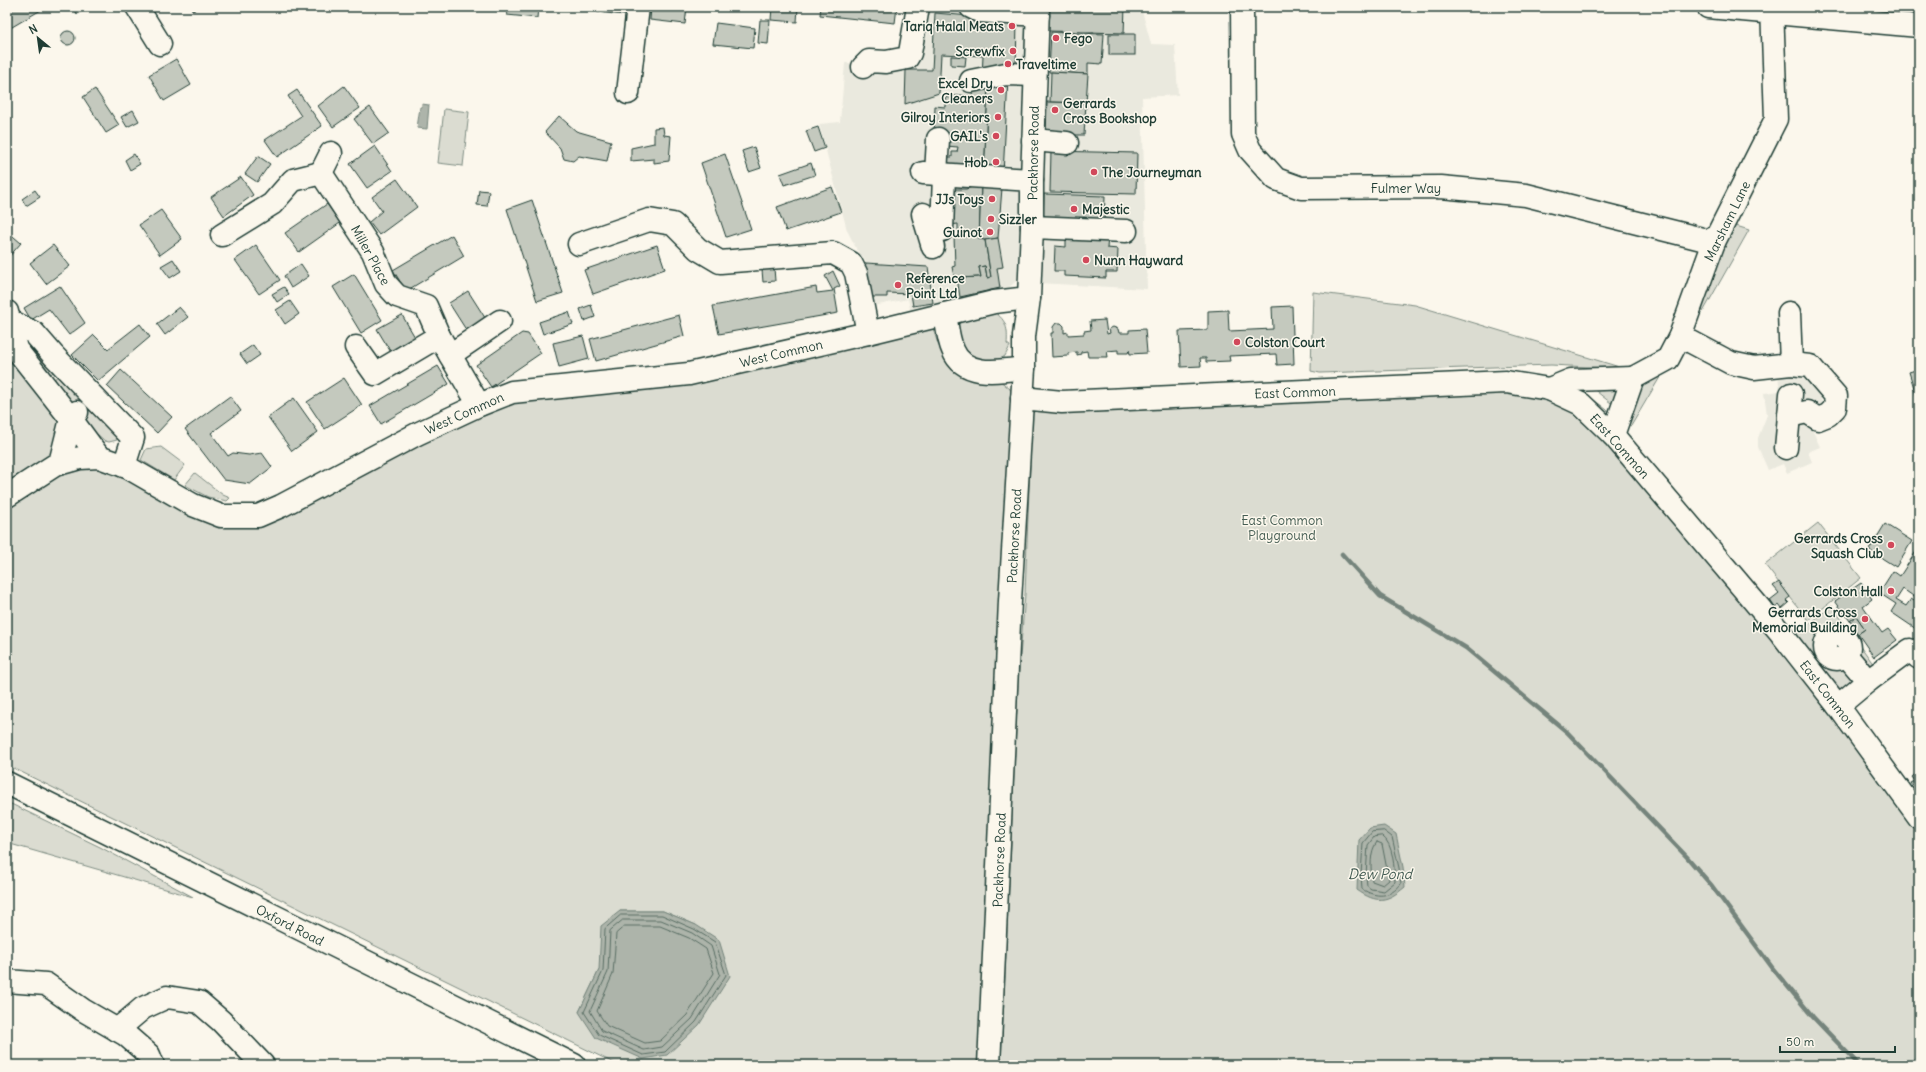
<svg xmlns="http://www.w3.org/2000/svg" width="1926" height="1072" font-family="Delius,sans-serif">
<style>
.built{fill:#eae9de}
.green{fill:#dbdcd1;stroke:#7d8c82;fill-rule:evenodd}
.water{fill:#adb4aa;stroke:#74847b}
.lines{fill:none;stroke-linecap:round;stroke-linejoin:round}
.shore{stroke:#586d63;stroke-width:1}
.stream{stroke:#74847b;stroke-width:4.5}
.building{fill:#c4c9be;stroke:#1f3d34}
.minor-casing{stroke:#1f3d34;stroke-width:25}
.major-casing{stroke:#1f3d34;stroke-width:25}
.minor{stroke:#fbf7ec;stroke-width:22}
.major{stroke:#fbf7ec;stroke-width:22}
.poi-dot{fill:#d1495b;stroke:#fbf7ec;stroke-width:1.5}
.labels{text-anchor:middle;stroke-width:3;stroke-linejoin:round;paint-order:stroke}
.poi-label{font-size:13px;font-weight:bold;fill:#1f3d34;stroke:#fbf7ec;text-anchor:end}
.street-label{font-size:13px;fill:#1f3d34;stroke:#fbf7ec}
.park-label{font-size:13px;fill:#455d53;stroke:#fbf7ec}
.water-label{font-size:14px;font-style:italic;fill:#425b52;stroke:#fbf7ec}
</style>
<rect width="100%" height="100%" fill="#fbf7ec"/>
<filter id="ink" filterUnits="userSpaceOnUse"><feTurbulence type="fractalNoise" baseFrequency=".025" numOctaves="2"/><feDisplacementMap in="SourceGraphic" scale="8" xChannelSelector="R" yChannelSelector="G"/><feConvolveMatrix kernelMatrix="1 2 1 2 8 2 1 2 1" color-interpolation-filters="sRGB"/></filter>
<g filter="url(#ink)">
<g class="built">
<polygon points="908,7 1141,7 1151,44 1175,45 1178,95 1142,97 1147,289 1038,283 1031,268 1007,289 911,313 908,299 873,306 865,259 858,252 847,230 819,124 840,122 845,63 858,63 902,50"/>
<polygon points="1796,374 1809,379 1820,393 1822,404 1819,413 1808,420 1820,447 1808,452 1812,462 1787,473 1783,464 1768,470 1758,447 1758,438 1767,415 1764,393 1780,391 1778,376"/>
</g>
<g class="green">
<polygon points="444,109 469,112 463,166 438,163"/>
<polygon points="1733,225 1749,230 1703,312 1699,295"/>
<polygon points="1313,292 1415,305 1626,369 1551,365 1320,373 1311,371"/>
<path d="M994,312C1007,320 1008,330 1007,344L1010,346L1005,356L994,363L966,356L956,328L964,317Z"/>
<path d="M932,325L938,344L947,360L998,379L1010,389L1013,396L981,1065H618L7,765V502L54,474L98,465L233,523L509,400ZM620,911H663L696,925L579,1012L599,970Z"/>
<polygon points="7,332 62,420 50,459 7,489"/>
<polygon points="24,339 58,368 45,379 32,362"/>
<polygon points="1666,367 1631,426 1623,421 1629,394"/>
<polygon points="58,375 83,399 73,410 53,381"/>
<polygon points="1587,384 1619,385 1616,407"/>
<polygon points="1577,387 1611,413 1609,416 1578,393"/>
<polygon points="1509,389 1546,397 1578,413 1603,434 1814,690 1880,773 1919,832 1919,1065 1001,1065 1018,683 1025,594 1032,413 1037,410"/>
<polygon points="88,406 118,435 117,440 109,442 105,441 82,421 86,407"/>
<polygon points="161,447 185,465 174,480 141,460 146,449"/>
<polygon points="195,473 223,495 230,498 227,501 208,497 185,485"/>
<polygon points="1818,523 1861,578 1808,620 1765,565"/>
<polygon points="1832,606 1876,668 1840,695 1794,636"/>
<polygon points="7,802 100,847 193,897 7,843"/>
</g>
<g class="water">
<polygon points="422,104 429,105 427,129 417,128 420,107 422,107"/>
<path d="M1384,826L1396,834L1403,867L1405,887C1387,902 1377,904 1357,890L1359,840L1370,828Z"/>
<polygon points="620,911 663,911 696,925 719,940 730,976 699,1025 667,1055 643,1059 596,1038 579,1012 599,970 601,926"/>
</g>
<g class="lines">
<g class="shore">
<path d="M1384,831L1392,837L1399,868L1401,884C1390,898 1376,898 1362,889L1361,875L1363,843L1372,832Z"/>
<path d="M1382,836C1394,844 1394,868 1395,882L1384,891L1371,889L1367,886L1366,875L1368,845L1374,837Z"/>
<path d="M1377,842L1382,844L1389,880L1383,885L1372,881C1371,870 1369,851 1377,842Z"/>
<polygon points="621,915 662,915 694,929 715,942 726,975 696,1022 665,1052 643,1055 599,1035 584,1012 603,971 605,929"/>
<polygon points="623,920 661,920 692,933 711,946 720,974 692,1019 662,1047 644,1050 602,1031 590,1011 608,972 610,931"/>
<polygon points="625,926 660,926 689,938 706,949 714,973 687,1015 660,1041 645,1043 607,1026 597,1011 613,974 616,934"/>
</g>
<polyline class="stream" points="1342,554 1380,596 1466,648 1567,732 1687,857 1712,886 1774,970 1813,1017 1859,1065"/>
</g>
<g class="building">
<polygon points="7,7 46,7 7,30"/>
<polygon points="73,7 89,7 77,14"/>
<polygon points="190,7 199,7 193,11"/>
<polygon points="508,7 538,7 537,18 507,15"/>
<polygon points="597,7 625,7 624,15 597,12"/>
<polygon points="651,7 687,7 685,24 650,20"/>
<polygon points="772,7 798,7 797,22 771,20"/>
<polygon points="821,7 897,7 895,23 820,15"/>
<polygon points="1048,7 1125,7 1124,33 1048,31"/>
<polygon points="935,13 1017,20 1016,71 982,77 983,56 941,54 939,93 905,104 906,70 932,70"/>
<polygon points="760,20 770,20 768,44 758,43"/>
<polygon points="716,23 755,28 753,48 713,44"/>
<circle cx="68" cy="38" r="7"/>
<polygon points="1051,32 1104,34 1102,64 1088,63 1088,74 1049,72"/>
<rect x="1109" y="34" width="26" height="21"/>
<polygon points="951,56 966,57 965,66 951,65"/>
<polygon points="176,59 191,85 164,101 149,75"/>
<polygon points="1051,72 1088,74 1086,103 1050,102"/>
<polygon points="1008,80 1003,174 984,173 988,85"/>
<polygon points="974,85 988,85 984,173 945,171 945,157 952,157 952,152 957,152 958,147 946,146 934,134 935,106 945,107 945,98 960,95 973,96"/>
<polygon points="344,86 360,108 333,127 318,106"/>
<polygon points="95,89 119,125 106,133 83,97"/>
<polygon points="297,90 322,126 277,157 265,140 301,116 288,96"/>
<polygon points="1047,102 1086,103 1084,135 1046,135"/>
<polygon points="370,107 389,133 373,144 354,119"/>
<polygon points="133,110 139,121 127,127 121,117"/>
<polygon points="559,116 576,131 611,141 607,161 579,156 573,161 564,159 560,148 545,132"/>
<polygon points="663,127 664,135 671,136 669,161 654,163 654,159 631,161 631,148 654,143 654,128"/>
<polygon points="818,127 825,148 814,152 806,131"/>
<polygon points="375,146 392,171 367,188 350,164"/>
<polygon points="754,147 761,168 749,172 742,151"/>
<polygon points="1051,151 1137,153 1136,194 1050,192"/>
<polygon points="134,154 140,164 130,170 125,160"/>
<polygon points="725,154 751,229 726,237 701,163"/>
<polygon points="258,156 270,164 257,182 245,174"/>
<polygon points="811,163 815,175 784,185 780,174"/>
<polygon points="241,177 253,195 224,216 211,197"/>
<polygon points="397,179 417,207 379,235 369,222 382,211 372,197"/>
<polygon points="832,187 841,212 786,231 777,207"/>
<polygon points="973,187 981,187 979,239 985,240 991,277 987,278 985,266 979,267 981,277 957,278 956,276 954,276 952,267 955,266 954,236 958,237 958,224 950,225 952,189 966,189"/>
<polygon points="981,187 1002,188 998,238 985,240 979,239"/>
<polygon points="35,190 40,197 26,206 22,199"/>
<polygon points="479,190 489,191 487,206 477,205"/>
<polygon points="1044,194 1105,196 1104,224 1043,223"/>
<polygon points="532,200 563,293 537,301 507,209"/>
<polygon points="327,204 340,223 299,252 285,233"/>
<polygon points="161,210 182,239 160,255 139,225"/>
<polygon points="7,231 21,243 7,259"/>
<polygon points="452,235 464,256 406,291 393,270"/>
<polygon points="1066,235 1108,237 1107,248 1118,249 1117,272 1106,272 1106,278 1064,276 1064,271 1054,271 1055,246 1066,247"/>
<polygon points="998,238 1003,267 997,268 1000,288 960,297 957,278 981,277 979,267 985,266 987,278 991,277 985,240"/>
<polygon points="53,245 70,266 46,284 30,263"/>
<polygon points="256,245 280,280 259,294 235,260"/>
<polygon points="657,245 665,269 593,294 584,270"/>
<polygon points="173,259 181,271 170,278 161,266"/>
<polygon points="866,263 928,267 933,303 913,306 911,294 887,293 887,297 871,297 871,292 865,292 864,267 865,267"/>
<polygon points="301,264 309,276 291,288 284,276"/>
<polygon points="774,268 775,281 763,282 762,270"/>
<polygon points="833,271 840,286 834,289 838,313 719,334 713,306 816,287 817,293 833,291 825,276"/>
<polygon points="354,274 382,320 361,333 333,287"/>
<polygon points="60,286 85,323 69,335 49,309 31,320 24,308"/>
<polygon points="284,287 289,294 277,302 272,294"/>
<polygon points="468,291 489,324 470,336 449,303"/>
<polygon points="290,301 299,314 285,324 276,310"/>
<polygon points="591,305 595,317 584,321 580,309"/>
<polygon points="1292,306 1294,364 1277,365 1276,354 1229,356 1230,361 1206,362 1206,358 1200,358 1201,366 1181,367 1179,331 1208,330 1208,311 1228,310 1229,331 1273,329 1272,307"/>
<polygon points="179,307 188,317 165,335 157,324"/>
<polygon points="569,312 573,324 543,334 539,322"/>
<polygon points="402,315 419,344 395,359 377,329"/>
<polygon points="679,315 684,336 596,361 590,339"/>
<polygon points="1105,320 1107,334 1110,333 1109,329 1113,327 1118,329 1119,333 1129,333 1129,330 1145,329 1147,353 1130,354 1129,350 1128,353 1118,353 1118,350 1107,351 1108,357 1088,357 1087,351 1081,352 1081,354 1077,355 1077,352 1068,353 1068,356 1052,357 1051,333 1053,333 1053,327 1056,323 1061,323 1064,326 1064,333 1068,332 1068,335 1084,334 1084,331 1091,330 1090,321"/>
<polygon points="140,324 150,337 98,381 72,355 94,335 108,349"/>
<polygon points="522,333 528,334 541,353 491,387 476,365"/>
<polygon points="583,336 589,359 559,367 553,343"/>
<polygon points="253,345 260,355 247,364 240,354"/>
<polygon points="438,366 449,384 381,424 370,406"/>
<polygon points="1919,369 1919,404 1909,372"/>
<polygon points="121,370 172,417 157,433 107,386"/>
<polygon points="344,378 362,405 325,429 307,402"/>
<polygon points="230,396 241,411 211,433 228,456 233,453 249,455 262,453 272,467 250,484 224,480 185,429"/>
<polygon points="294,398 318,432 292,451 268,417"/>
<polygon points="1885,524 1912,541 1896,567 1869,550"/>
<polygon points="1919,547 1919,593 1916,598 1903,589 1896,600 1906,606 1911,599 1919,604 1919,635 1917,633 1919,631 1891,612 1896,604 1879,593 1893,571 1900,576"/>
<polygon points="1779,582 1790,597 1786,600 1789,603 1782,609 1779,605 1775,608 1770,600 1779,593 1773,586"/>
<polygon points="1861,583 1872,599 1863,606 1882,633 1888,629 1897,640 1874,657 1858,634 1865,629 1856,616 1850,621 1835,601"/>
<polygon points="1856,616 1865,629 1858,634 1850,621"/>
<polygon points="1919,771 1919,788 1916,790 1911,783 1915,781 1912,777"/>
</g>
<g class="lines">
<defs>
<g id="minor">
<polyline points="137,7 160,44"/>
<polyline points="971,7 979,11 1038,15"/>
<polyline points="1242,7 1243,134 1250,150 1276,179 1301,188 1441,187 1526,195 1714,242"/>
<polyline points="1708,7 1919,26"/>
<polyline points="863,67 869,61 886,62 907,58 910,53 918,7"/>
<polyline points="971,81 1006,74 1035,75"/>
<polyline points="628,93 638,7"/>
<polyline points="1033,140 1067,143"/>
<polyline points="321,173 331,153"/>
<polyline points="923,173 1032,180"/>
<polyline points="936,174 938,139"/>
<polyline points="923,214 933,247"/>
<polyline points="1032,227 1126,231"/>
<polyline points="942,230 944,175"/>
<polyline points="222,235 272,204 293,180 321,173 373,252 386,284 397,296 426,306 439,336 479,405"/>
<polyline points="579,244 649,220 673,224 698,249 720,262 833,253 851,263 856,273 868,333"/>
<polyline points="7,312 16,349 71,419 60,463"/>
<polyline points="1789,313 1791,364"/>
<path d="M945,314C947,325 948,339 953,350C964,378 1000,371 1024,368"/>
<polyline points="11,321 34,333 54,356 133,438 124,466"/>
<polyline points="1680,336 1731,363 1754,368 1791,364 1810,366 1836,396 1835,408 1828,415 1818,419 1807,412 1789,416"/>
<polyline points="356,347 375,374 439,336"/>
<polyline points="450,355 500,321"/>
<polyline points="1549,389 1571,380 1633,378"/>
<polyline points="1022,398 1062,402 1506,382 1549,389 1581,404 1613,435 1780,632 1838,706 1919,817"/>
<polyline points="77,412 71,419 99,457"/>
<polyline points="1613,435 1633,378 1668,359 1680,336 1714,242 1776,119 1772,7"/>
<polyline points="1786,448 1791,394"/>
<polyline points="7,496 55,465 80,458 99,457 127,467 193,505 221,516 258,516 281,506 417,434 479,405 512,392 689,374 868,333 994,302 1029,298"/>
<circle cx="1837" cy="647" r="12"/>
<polyline points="1868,681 1910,650 1919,658"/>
<polyline points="1838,706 1868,681 1846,655"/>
<polyline points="7,981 46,984 83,1010 126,1035 149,1055 153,1065"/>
<polyline points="117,1030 143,1008 167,997 199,1002 221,1021 263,1065"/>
</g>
<g id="major">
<polyline points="7,783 574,1065"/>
<polyline points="989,1065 1010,601 1024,368 1024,336 1029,298 1032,227 1032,180 1038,7"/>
</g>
</defs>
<use href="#minor" class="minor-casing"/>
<use href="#major" class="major-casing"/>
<use href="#minor" class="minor"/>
<use href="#major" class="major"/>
</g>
</g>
<g class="poi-dot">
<circle cx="1012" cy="26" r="4"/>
<circle cx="1056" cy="38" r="4"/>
<circle cx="1013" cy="51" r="4"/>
<circle cx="1008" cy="64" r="4"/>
<circle cx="1001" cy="90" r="4"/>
<circle cx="1055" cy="110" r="4"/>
<circle cx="998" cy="117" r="4"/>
<circle cx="996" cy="136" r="4"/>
<circle cx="996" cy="162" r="4"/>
<circle cx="1094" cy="172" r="4"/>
<circle cx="992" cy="199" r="4"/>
<circle cx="1074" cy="209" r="4"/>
<circle cx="991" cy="219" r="4"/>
<circle cx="990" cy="232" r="4"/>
<circle cx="1086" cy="260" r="4"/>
<circle cx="898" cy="285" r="4"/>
<circle cx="1237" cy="342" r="4"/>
<circle cx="1891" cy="545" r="4"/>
<circle cx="1891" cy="591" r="4"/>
<circle cx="1865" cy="619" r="4"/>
</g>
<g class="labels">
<g class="poi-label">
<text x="1004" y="31">Tariq Halal Meats</text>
<text x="1064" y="43" text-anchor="start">Fego</text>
<text x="1005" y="56">Screwfix</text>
<text x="1016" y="69" text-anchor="start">Traveltime</text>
<text x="993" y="88">Excel Dry<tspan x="993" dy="15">Cleaners</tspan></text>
<text x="1063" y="108" text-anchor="start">Gerrards<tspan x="1063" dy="15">Cross Bookshop</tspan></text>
<text x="990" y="122">Gilroy Interiors</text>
<text x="988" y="141">GAIL's</text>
<text x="988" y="167">Hob</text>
<text x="1102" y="177" text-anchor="start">The Journeyman</text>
<text x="984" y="204">JJs Toys</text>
<text x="1082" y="214" text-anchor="start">Majestic</text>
<text x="999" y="224" text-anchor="start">Sizzler</text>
<text x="982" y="237">Guinot</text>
<text x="1094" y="265" text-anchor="start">Nunn Hayward</text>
<text x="906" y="283" text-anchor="start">Reference<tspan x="906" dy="15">Point Ltd</tspan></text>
<text x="1245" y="347" text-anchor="start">Colston Court</text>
<text x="1883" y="543">Gerrards Cross<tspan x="1883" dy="15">Squash Club</tspan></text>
<text x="1883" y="596">Colston Hall</text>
<text x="1857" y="617">Gerrards Cross<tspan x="1857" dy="15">Memorial Building</tspan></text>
</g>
<g class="street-label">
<text transform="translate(1033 153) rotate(-89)" y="5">Packhorse Road</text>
<text x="1406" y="193">Fulmer Way</text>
<text transform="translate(1727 221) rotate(-64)" y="5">Marsham Lane</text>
<text transform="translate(371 255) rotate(61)" y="5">Miller Place</text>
<text transform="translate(781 353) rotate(-13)" y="5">West Common</text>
<text transform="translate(1295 392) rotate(-2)" y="5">East Common</text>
<text transform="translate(464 413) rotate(-24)" y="5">West Common</text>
<text transform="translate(1620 446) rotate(48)" y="5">East Common</text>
<text transform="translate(1014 536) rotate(-87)" y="5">Packhorse Road</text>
<text transform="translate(1828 694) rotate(52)" y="5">East Common</text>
<text transform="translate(999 860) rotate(-88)" y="5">Packhorse Road</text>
<text transform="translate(290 925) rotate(27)" y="5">Oxford Road</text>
</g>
<g class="park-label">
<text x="1282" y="525">East Common<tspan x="1282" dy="15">Playground</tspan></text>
</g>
<g class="water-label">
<text x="1380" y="879">Dew Pond</text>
</g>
</g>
<rect width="1926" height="1072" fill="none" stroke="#fbf7ec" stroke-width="24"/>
<rect x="12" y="12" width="1902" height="1048" fill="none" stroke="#1f3d34" stroke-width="1.5" filter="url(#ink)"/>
<g transform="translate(38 38) rotate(331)" stroke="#fbf7ec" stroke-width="3" paint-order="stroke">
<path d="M0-3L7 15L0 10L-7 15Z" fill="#1f3d34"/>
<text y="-6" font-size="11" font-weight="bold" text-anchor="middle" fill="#1f3d34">N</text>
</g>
<path d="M1780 1046v6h115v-6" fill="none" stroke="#1f3d34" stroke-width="2"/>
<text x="1786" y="1046" font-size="12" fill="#1f3d34" stroke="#fbf7ec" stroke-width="3" paint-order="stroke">50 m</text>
</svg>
